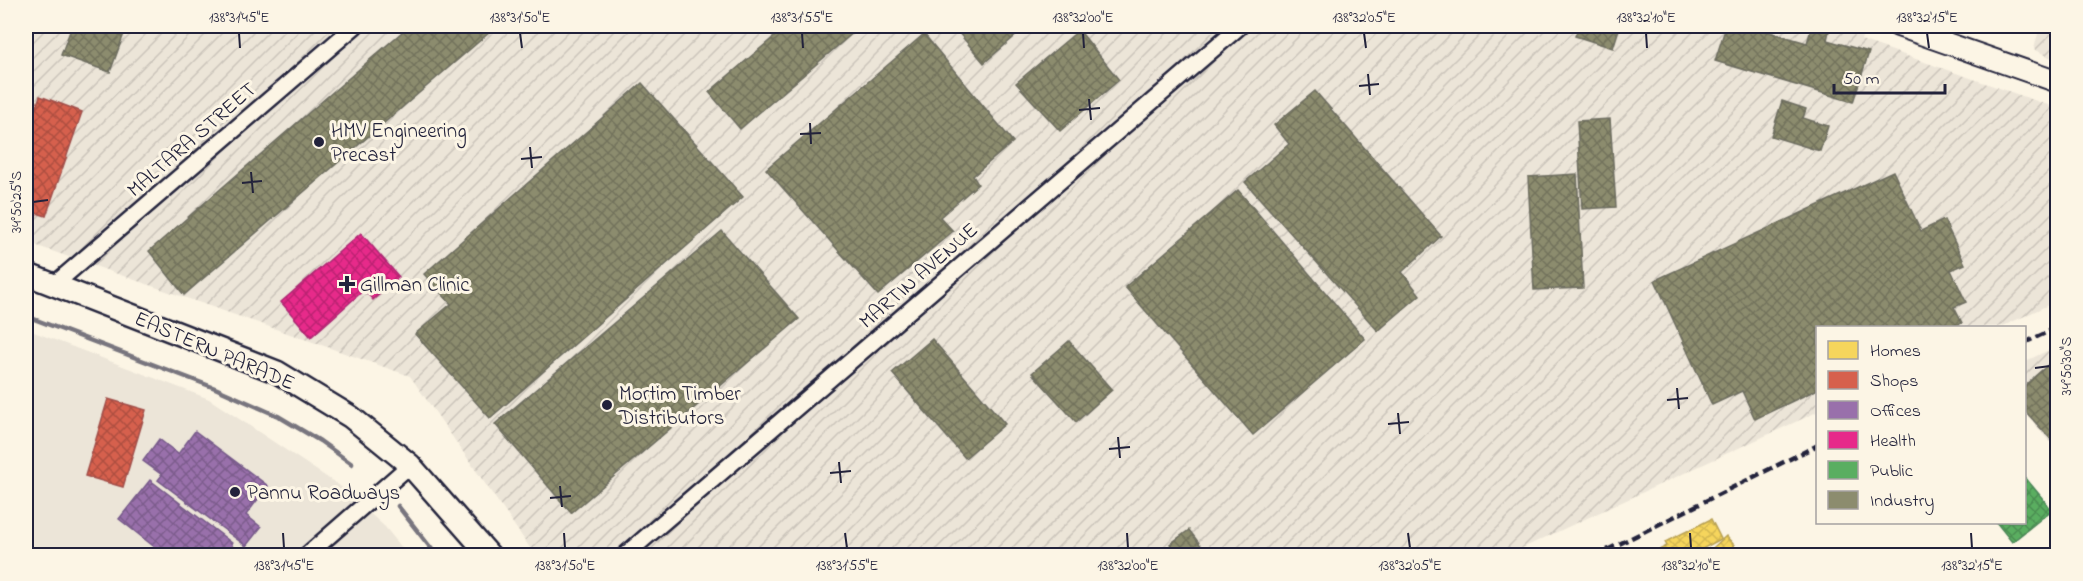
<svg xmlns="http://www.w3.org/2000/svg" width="2083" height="581" font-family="'Indie Flower',sans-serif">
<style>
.built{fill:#ece5d8}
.industrial{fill:url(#industrial-furrows)}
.homes{fill:url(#homes-cross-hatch);stroke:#b69f52;stroke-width:1.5}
.shops{fill:url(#shops-cross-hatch);stroke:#a04d48;stroke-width:1.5}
.offices{fill:url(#offices-cross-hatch);stroke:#755989;stroke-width:1.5}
.health{fill:url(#health-cross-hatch);stroke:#ac2772;stroke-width:1.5}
.public{fill:url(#public-cross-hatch);stroke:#498456;stroke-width:1.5}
.industry{fill:url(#industry-cross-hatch);stroke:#6c6c5f;stroke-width:1.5}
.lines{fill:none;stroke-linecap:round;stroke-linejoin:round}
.stream{stroke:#78757e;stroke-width:4.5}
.minor-casing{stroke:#22223b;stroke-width:20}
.tertiary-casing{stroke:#22223b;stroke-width:24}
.secondary-casing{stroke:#22223b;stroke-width:26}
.minor{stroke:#fcf5e5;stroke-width:15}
.tertiary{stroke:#fcf5e5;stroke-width:20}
.secondary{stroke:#fcf5e5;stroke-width:21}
.rail{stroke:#22223b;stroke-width:4.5;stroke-dasharray:9 4.5;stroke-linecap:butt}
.ticks{fill:none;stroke:#22223b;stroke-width:2}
.poi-dot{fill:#22223b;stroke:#fcf5e5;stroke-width:2}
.labels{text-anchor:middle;stroke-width:6;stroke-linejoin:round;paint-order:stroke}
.poi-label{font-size:21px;fill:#22223b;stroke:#fcf5e5;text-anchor:start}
.street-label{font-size:21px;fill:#22223b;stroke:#fcf5e5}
.neatline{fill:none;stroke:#22223b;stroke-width:2}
.ticks-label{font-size:15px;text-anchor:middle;fill:#22223b}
</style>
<defs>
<pattern id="industrial-furrows" width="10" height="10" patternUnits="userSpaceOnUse" patternTransform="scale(1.5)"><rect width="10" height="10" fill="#ece5d8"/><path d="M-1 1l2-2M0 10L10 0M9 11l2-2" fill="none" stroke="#cac4ba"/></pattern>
<pattern id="homes-cross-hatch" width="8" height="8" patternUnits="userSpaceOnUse" patternTransform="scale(1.5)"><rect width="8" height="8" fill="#f6d55c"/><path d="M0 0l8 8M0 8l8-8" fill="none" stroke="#d3b751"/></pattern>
<pattern id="shops-cross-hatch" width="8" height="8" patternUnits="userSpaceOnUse" patternTransform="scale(1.5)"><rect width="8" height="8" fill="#d6604d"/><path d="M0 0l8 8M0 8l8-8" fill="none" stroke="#ad4f41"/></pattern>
<pattern id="offices-cross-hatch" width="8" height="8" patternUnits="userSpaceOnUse" patternTransform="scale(1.5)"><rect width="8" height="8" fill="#9970ab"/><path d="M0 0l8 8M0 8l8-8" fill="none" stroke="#7c5c8c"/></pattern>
<pattern id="health-cross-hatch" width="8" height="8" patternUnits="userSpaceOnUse" patternTransform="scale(1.5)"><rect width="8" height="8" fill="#e7298a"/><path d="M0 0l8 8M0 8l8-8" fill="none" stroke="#bb2372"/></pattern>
<pattern id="public-cross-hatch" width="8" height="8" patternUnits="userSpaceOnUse" patternTransform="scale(1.5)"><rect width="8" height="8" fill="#5aae61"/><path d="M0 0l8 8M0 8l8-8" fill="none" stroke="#4a8d51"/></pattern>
<pattern id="industry-cross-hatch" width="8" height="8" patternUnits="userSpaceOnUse" patternTransform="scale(1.5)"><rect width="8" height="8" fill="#8c8c6e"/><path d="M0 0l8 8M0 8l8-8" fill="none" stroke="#72725c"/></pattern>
</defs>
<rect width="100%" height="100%" fill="#fcf5e5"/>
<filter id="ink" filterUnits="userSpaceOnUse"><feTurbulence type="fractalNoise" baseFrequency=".0167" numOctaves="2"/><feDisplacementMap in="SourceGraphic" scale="12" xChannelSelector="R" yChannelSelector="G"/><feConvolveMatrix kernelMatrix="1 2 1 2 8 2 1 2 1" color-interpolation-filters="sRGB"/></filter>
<g filter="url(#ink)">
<polygon class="built" points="26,329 209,399 340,486 385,527 408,555 26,555"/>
<g class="industrial">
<polygon points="26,26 1866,26 1861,40 2057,108 2057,301 2001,327 1818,328 1817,412 1507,555 535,555 410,376 26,242"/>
<polygon points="2028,26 2057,26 2057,61 2034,49 2039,30"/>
<polygon points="2057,346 2057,451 2025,412 2024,362"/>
</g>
<g class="homes">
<polygon points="1711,519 1721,539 1689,556 1657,556 1655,552 1667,546 1665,542"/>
<polygon points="1726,536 1734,545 1731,548 1736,554 1704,556"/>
</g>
<g class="shops">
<polygon points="40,96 82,112 46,216 37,213 33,225 26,223 26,136"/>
<polygon points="108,399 146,410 123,487 85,476"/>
</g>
<g class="offices">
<polygon points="195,431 268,486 246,515 261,527 246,546 158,480 162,475 143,461 159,439 178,454"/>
<polygon points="150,480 232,543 232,546 246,556 166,556 119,519"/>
</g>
<polygon class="health" points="361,233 399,277 373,300 364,290 311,337 281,302"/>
<polygon class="public" points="2024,476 2052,510 2012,542 1996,522 2024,522"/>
<g class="industry">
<polygon points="72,26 109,26 125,31 110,72 61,55"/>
<polygon points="409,26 485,26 490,32 184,295 149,251"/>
<polygon points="787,26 861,26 740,129 709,92"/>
<polygon points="953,26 1027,26 984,63"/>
<polygon points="1579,26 1620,26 1613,48 1575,36"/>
<polygon points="1726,26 1749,26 1807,43 1812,26 1829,31 1827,40 1869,52 1853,102 1715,61"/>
<polygon points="1079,30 1119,80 1060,131 1016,83"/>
<polygon points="924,34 1013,142 973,176 978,184 940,217 953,231 878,295 766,169"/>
<polygon points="642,83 743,197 490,418 415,334 451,304 424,274"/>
<polygon points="1315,91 1441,236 1402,272 1420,295 1378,331 1245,182 1289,144 1274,125"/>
<polygon points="1782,101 1806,109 1803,118 1828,126 1820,151 1771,136"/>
<polygon points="1610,119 1616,207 1582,209 1577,121"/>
<polygon points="1893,171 1921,231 1944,220 1965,264 1951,270 1966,302 1954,307 1962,323 1951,328 1818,328 1818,389 1755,419 1742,391 1712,405 1655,280"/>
<polygon points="1577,174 1583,288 1534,290 1528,177"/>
<polygon points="1238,190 1365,339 1253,435 1125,287"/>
<polygon points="722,231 799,319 571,513 495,424"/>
<polygon points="932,339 1005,424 965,458 892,373"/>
<polygon points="1069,341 1112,390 1076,422 1032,373"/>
<polygon points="2058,356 2058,447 2024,410 2024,386"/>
<polygon points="1189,530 1209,556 1179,556 1170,544"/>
</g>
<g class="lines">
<g class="stream">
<polyline points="26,316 215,388 278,416 320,441 352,464"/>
<polyline points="398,506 437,556"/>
</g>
<defs>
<g id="minor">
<polyline points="55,284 355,26"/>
<polyline points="306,556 410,465"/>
<polyline points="624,556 1240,26"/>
</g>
<polyline id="tertiary" points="1898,26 2058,82"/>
<polyline id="secondary" points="26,274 277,372 351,417 410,465 490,556"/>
</defs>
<use href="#minor" class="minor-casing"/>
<use href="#tertiary" class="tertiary-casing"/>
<use href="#secondary" class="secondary-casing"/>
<use href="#minor" class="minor"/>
<use href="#tertiary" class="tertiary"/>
<use href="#secondary" class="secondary"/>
<g class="rail">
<polyline points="2024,343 2058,327"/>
<polyline points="1595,556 1818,445"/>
</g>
</g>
</g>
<path class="ticks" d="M239,33L240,48M520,33L522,48M802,33L803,48M1083,33L1084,48M1364,33L1366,48M1646,33L1647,48M1927,33L1929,48M1368,74L1370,95M1359,86L1379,84M1089,99L1091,120M1079,110L1100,108M810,123L811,144M800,134L821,133M530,147L532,168M521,159L542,157M251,172L253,193M242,183L262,181M33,202L48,200M2035,368L2050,366M1677,388L1679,409M1667,400L1688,398M1398,413L1400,434M1388,424L1409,422M1118,437L1120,458M1109,449L1130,447M839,462L841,483M830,473L851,471M560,486L562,507M550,498L571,496M283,533L284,548M564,533L565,548M845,533L847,548M1127,533L1128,548M1408,533L1410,548M1690,533L1691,548M1971,533L1972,548"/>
<g class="poi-dot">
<circle cx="319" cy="142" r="6"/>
<path d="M344 275h6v6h6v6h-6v6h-6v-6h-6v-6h6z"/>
<circle cx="607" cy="405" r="6"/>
<circle cx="235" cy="492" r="6"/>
</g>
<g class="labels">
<g class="poi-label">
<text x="331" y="137">HMV Engineering<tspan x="331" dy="24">Precast</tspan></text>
<text x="360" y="291">Gillman Clinic</text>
<text x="619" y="400">Mortim Timber<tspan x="619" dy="24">Distributors</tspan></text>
<text x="247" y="499">Pannu Roadways</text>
</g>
<g class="street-label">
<text transform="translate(191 139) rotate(-41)" y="7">MALTARA STREET</text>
<text transform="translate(918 275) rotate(-41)" y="7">MARTIN AVENUE</text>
<text transform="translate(215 350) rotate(23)" y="7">EASTERN PARADE</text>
</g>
</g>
<rect width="2083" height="581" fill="none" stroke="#fcf5e5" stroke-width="66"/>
<rect x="1816" y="326" width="210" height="198" fill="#fcf5e5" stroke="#a5a1a1" stroke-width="1.5"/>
<rect x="1828" y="341" width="30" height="18" fill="#f6d55c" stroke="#a5a1a1" stroke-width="1.5"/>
<text x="1870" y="356" font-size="18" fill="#22223b">Homes</text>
<rect x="1828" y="371" width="30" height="18" fill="#d6604d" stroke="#a5a1a1" stroke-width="1.5"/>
<text x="1870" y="386" font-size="18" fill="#22223b">Shops</text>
<rect x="1828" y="401" width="30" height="18" fill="#9970ab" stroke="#a5a1a1" stroke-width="1.5"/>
<text x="1870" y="416" font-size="18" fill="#22223b">Offices</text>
<rect x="1828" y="431" width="30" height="18" fill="#e7298a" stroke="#a5a1a1" stroke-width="1.5"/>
<text x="1870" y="446" font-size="18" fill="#22223b">Health</text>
<rect x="1828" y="461" width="30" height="18" fill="#5aae61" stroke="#a5a1a1" stroke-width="1.5"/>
<text x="1870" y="476" font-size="18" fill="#22223b">Public</text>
<rect x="1828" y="491" width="30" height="18" fill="#8c8c6e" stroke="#a5a1a1" stroke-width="1.5"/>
<text x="1870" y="506" font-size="18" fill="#22223b">Industry</text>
<path d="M1834 84v9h111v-9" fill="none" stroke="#22223b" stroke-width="3"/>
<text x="1843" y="84" font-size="18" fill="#22223b" stroke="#fcf5e5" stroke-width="4.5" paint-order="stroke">50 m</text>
<rect x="33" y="33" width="2017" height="515" class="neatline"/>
<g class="ticks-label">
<text x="239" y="22">138°31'45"E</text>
<text x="520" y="22">138°31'50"E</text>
<text x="802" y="22">138°31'55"E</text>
<text x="1083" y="22">138°32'00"E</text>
<text x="1364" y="22">138°32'05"E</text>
<text x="1646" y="22">138°32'10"E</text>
<text x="1927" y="22">138°32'15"E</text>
<text transform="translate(16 202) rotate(-90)" y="5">34°50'25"S</text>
<text transform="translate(2066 366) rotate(-90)" y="5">34°50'30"S</text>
<text x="284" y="570">138°31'45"E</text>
<text x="565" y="570">138°31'50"E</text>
<text x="847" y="570">138°31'55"E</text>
<text x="1128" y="570">138°32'00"E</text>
<text x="1410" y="570">138°32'05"E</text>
<text x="1691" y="570">138°32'10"E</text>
<text x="1972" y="570">138°32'15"E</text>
</g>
</svg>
